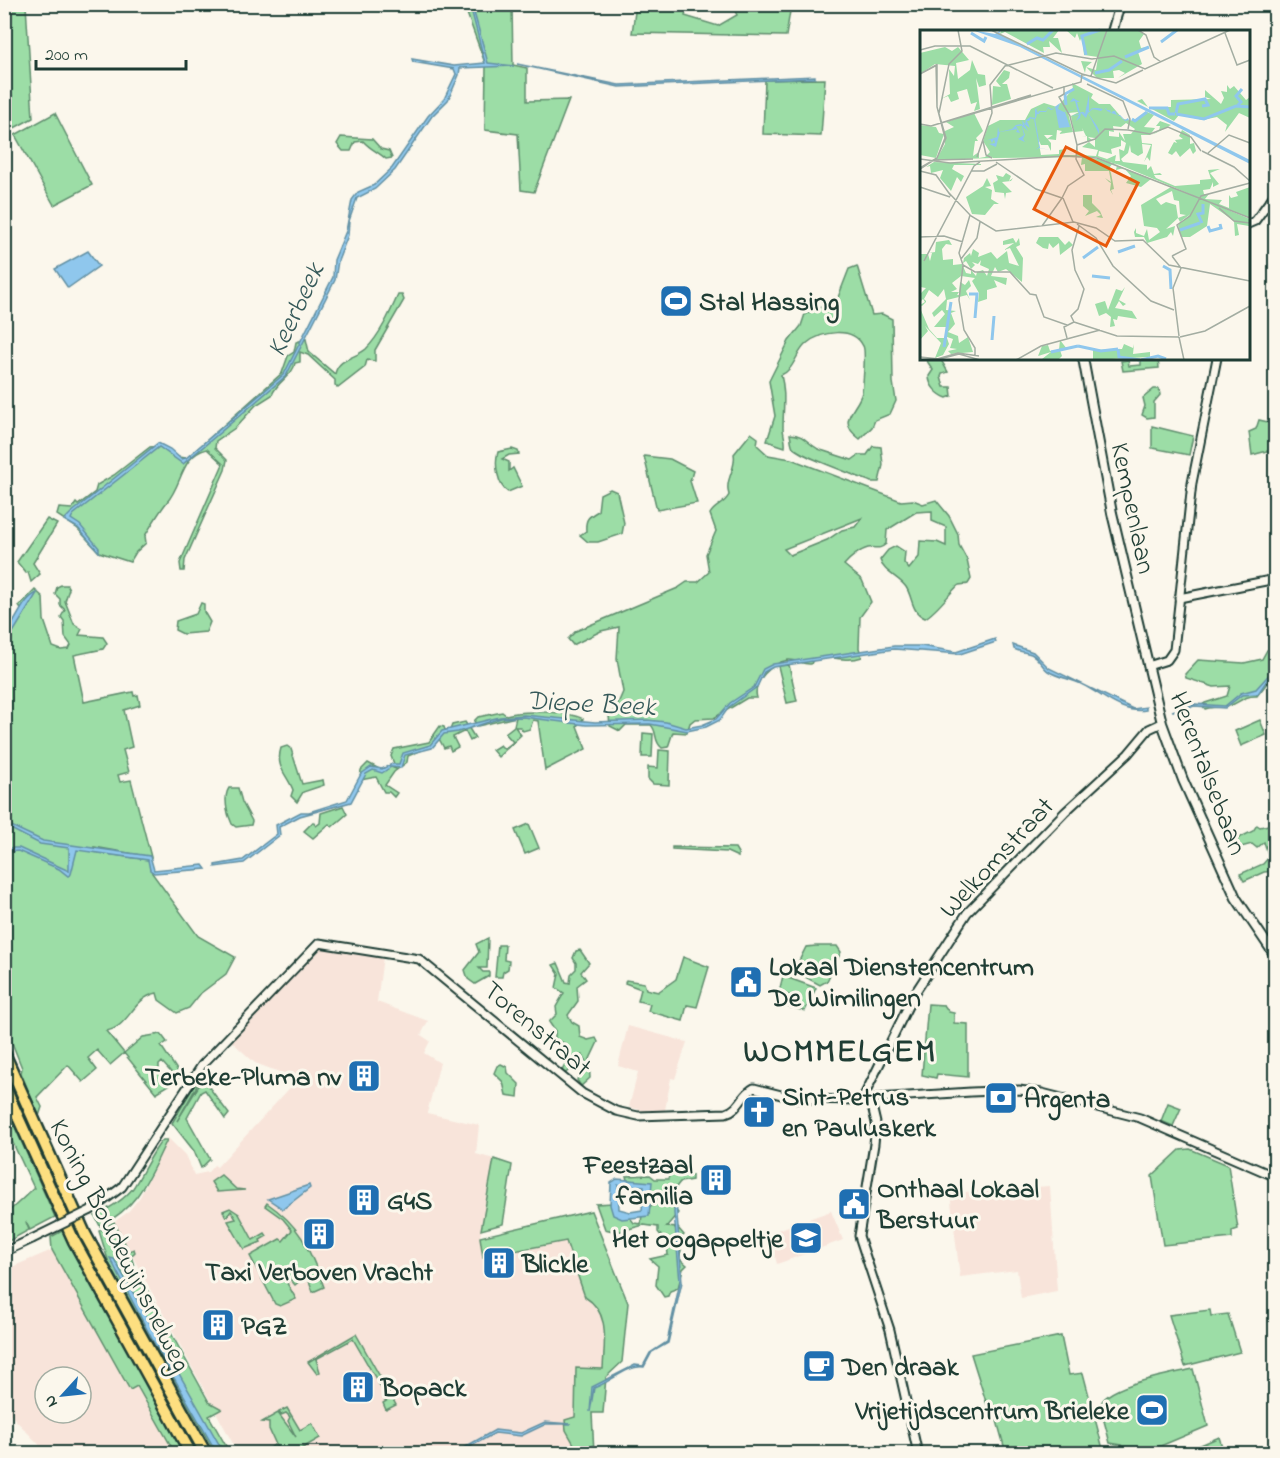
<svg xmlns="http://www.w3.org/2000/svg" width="1280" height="1458" font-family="'Indie Flower',sans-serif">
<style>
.built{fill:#f8e4da;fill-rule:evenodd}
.green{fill:#9cdda6;stroke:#5e8d6d;stroke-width:1.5;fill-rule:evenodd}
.water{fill:#8fc7ed;stroke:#6290a3;stroke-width:1.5;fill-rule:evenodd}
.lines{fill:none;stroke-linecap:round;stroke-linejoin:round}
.tertiary-casing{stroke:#1f3d34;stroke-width:11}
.secondary-casing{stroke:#1f3d34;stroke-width:12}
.motorway-casing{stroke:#1f3d34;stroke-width:15}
.tertiary{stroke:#fbf7ec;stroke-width:7}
.secondary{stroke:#fbf7ec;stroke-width:8}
.motorway{stroke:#fddf80;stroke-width:10}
.tertiary-bridge-casing{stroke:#1f3d34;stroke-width:11;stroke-linecap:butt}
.tertiary-bridge{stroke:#fbf7ec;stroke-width:7}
.labels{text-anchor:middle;stroke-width:6;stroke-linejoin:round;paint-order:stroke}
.poi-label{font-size:27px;font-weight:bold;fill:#1f3d34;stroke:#fbf7ec;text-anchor:start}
.street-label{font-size:27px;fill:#1f3d34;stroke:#fbf7ec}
.water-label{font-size:28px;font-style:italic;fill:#355959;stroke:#fbf7ec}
.district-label{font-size:33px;font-weight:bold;letter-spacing:1.5px;fill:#1f3d34;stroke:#fbf7ec}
.inset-river{fill:none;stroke:#8fc7ed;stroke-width:3}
.inset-road{fill:none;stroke:#a3ada2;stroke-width:1.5}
.view{fill:#e8590c;fill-opacity:0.15;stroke:#e8590c;stroke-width:3}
.inset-edge{fill:none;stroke:#1f3d34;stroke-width:3}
</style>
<rect width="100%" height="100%" fill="#fbf7ec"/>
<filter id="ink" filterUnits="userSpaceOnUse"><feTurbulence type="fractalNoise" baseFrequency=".0167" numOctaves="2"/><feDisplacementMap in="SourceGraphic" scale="12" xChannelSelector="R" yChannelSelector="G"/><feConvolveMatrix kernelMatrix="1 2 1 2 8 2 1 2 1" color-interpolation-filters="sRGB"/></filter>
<g filter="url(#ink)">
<g class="built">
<polygon points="320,947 383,957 377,1002 428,1021 421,1035 430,1041 424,1053 440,1063 427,1113 479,1125 476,1154 494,1159 480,1237 483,1257 566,1240 585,1297 596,1304 606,1325 603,1369 575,1417 565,1421 566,1430 579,1453 238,1453 114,1222 128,1212 140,1197 168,1138 185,1155 194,1175 208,1172 214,1165 217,1167 298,1079 255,1063 230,1040"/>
<polygon points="628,1026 687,1042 675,1079 671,1078 665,1110 644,1111 629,1107 638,1072 618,1066"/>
<polygon points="1050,1186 1057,1291 1021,1298 1017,1270 960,1277 950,1193"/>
<polygon points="831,1211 843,1240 777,1264 769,1233"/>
<path d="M52,1250L131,1390L137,1386L175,1453H47L5,1409V1270ZM45,1377H81V1413H45Z"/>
</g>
<g class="green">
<polygon points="5,4 26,5 33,118 5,133 5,114 12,97 7,68 5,68"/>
<polygon points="464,5 512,5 513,65 527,68 527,101 569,100 534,192 521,190 518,134 485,130 486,66"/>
<polygon points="636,5 687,5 685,16 718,26 737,15 732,5 791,5 786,36 632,33"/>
<polygon points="825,79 821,136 763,134 765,80"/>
<polygon points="55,113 92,185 54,205 15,135"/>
<path d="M341,137L372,139L381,149L389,151L392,158L386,159C378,152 370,149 363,141L355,142L351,151H343L337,144Z"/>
<path d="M857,266L872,315L882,314L892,319L893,382L896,401L890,414L875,420L872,427L860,439C834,420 858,410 862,392C863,385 866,350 863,346C853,326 821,331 806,344C795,354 795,369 781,375C786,394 783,408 783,428C783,434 786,440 785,447L767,441L775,416L769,381L789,341L801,326L805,314L837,300L849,269Z"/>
<path d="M398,295H402L404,300L375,350V361L367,360L365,367L338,388L335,385V380L308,355L300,352V362L295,363C294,375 277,381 272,395L256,405L235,428L216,441L215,448L227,460L225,470L185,560L184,571H181L180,563L223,464L207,449C180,456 183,484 167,502C159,512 152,524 145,536L146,543L136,552L130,562L99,552L77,528L57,515L59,508L72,509L76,503L78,505L95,492L97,485L114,475L150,447L160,446L177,457L187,458L282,373L288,356L294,352L296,342L306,339L309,352L335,374C338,358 356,358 366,349C380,335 390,313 398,295Z"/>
<path d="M925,358L945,359L941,360L948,372L942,374L941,377L944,387H951L952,396L947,398C938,395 929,386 929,376L933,370Z"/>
<polygon points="1141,359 1158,359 1159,368 1123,371 1121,361 1128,360 1129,366 1141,365"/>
<polygon points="1154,389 1159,389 1160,395 1154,402 1154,417 1147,418 1142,415 1145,406 1143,398"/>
<polygon points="1275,418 1275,453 1267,451 1252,455 1249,432 1256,429 1259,420 1272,423"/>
<polygon points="1152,426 1193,436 1189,455 1152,448"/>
<path d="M751,433L758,438L757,445L768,455L791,459L901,501L913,500L923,504L936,500L949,516L958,534L959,545L967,560L971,579L968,584C965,585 962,584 959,585C956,585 937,612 925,618C911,612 913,598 906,587C899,577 883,572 880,560L888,550L896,546L905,552L904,563L909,569L919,557L920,541L937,542L946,546V527L932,521V511L916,512L887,530L886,544C878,551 876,546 868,548C860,550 850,558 844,565L862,580L871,602L860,617L859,648L862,657C845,663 831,655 814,658L811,664C802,665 797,659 788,660C772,663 752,681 757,698H747L714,718L695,719L690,723L687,733L673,732L668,747L662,748C653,741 658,732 651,725H626L620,731L610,726L609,716L616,708L623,692L617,659L619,627L601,631L573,645L568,639L576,631L678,588L687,582H698L709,572L706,554L716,531L710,514C715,505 724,505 729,495C724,479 737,469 734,454ZM862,518L855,527L842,530L827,540L790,555L784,549Z"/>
<path d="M790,434C807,434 809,448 824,451C833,454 842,457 852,460L859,455H867L873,446L881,447L883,465L879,482H871C856,475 799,456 793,447C791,444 791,438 790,434Z"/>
<path d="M512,449L518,451L519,454L509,455L502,459L509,462V471L513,468L522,486L508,492C498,486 494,464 498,452Z"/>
<polygon points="644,456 670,459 693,471 690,481 697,503 657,510"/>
<path d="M610,489L617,492L624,523L622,534L598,542H588L580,535L586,531C585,519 588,517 598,511L600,494Z"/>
<polygon points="47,519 57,524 33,563 40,574 31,582 28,572 26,573 17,562"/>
<path d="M61,585H67L69,589L65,601L74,624L82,629L79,635L103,637L107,643L103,649L74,655L84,702L133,692L134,696L138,695L140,705L124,710L132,747L123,750L129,772L118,775L120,782L131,780L151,857L94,847V852L149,860L152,873L198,936L235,957L226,974L201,993L189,1008L177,1013L159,1000L157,993C132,998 129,1028 106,1031L124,1053L143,1037L161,1034L167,1042L161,1046L181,1076L177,1079L162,1062L159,1065V1071L169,1085L156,1093L124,1053L110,1065L97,1050L88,1058L97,1070L83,1082L68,1065L37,1097L42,1107L39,1116L21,1073L22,1068L5,1025V625L12,624L22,611L19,606L35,590L43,597L44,620L53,647L61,650L69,649L71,645L65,637L64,621L61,617L65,610L60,605V599L55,594L57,587Z"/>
<polygon points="201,603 204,604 204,612 210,622 206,632 183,634 175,630 176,621 196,614"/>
<path d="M1275,646V673L1257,696C1242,695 1237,706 1224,707C1217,707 1212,707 1205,709L1202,705L1205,703L1227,696L1230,686L1214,687L1186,678L1185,674L1198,660L1244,663L1262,659L1267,650Z"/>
<polygon points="789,665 797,701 787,703 778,666"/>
<path d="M502,712L506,715C522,710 569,711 583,719L577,726L586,749L545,770L538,721L533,720L530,729L523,731L520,727H515L521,735L498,757L492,750L500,745L504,749L513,742L505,733L514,726L516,717L478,726L474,721L478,717Z"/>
<polygon points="1260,720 1266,735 1241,746 1235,731"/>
<polygon points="465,722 475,738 470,741 465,731 453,737 458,747 451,751 449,746 444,748 438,737 432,746 408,756 407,762 394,772 385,785 397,793 394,797 389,792 384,792 376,777 360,780 361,770 368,763 381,770 389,766 396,769 391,756 394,749 429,742 440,726 444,727 445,730 450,730 452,725"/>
<polygon points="643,733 653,734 652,757 642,757"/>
<path d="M287,746L291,749L302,784L323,780L324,785L303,792L297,802L291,796L293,790C287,774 275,768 281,748Z"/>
<polygon points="659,750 670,751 669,785 653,784 648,779 648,767 658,768"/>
<path d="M229,788H238L242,802L252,821L251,825L236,827L232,824C227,814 223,797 229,788Z"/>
<polygon points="343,806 347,814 332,827 329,824 313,838 304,831 313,822 316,826 320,823 321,813"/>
<polygon points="529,824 539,848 525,854 515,830"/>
<polygon points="1257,825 1260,827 1268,825 1275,829 1275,871 1264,872 1244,881 1240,874 1263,864 1269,857 1264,842 1257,848 1252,844 1241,847 1238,845 1237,839 1253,831"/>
<polygon points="672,847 735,848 738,853 738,857 727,852 672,849"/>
<polygon points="488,938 487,968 479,968 483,972 489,972 489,976 475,984 468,979 465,970 479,952 476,944"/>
<polygon points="498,945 505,945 504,960 509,961 508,969 503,972 502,977 495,977"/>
<polygon points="816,946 837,946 841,952 827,981 820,985 794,971 806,947"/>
<path d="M580,950L589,963L581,972L586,979L577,986L578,1001L568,1015L572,1022L579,1026L580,1037L588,1040L596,1038L598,1042L589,1061L590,1078L581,1086L577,1080C579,1071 592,1064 582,1055L575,1057L573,1067L563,1075L561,1073L570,1054L566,1044L555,1039V1031L549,1022L557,1014L556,1007L564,993L556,988L559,974L553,965L558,963L566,982L570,983L571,974L576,969V963L573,958L576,951Z"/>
<polygon points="683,957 709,967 697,1007 687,1005 683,1021 648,1011 650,1004 638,1001 641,989 625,983 626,980 644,983 646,989 658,992 676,979"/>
<polygon points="783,976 816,988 805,1011 788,1007 791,996 783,993 782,997 778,996"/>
<polygon points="928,1004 944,1005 949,1012 954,1013 954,1023 968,1024 968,1077 937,1074 936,1078 922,1075"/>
<polygon points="501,1064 507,1067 508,1073 519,1084 518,1097 506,1095 503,1082 494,1073 497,1066"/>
<polygon points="201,1074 203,1075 177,1121 203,1079 229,1114 225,1119 205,1090 201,1092 187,1118 210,1159 201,1168 194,1151 172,1123"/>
<polygon points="1168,1103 1181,1108 1173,1126 1161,1121"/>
<polygon points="5,1105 55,1217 30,1230 26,1222 29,1230 5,1243 5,1215 34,1188 5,1126"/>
<path d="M163,1140H167C148,1178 140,1206 100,1226L95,1216C109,1208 123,1201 133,1188C140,1178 157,1143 163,1140Z"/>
<polygon points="1190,1149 1228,1165 1238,1229 1232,1231 1232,1238 1163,1245 1152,1176 1180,1150"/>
<polygon points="494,1159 512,1165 503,1224 481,1230"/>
<path d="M672,1163H686L685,1175H692V1180L680,1182L673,1191V1206L678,1213L666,1227L678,1228L684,1235L675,1244V1248L681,1249L680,1259L687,1265L683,1269L678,1288L670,1291L668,1296L664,1297L656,1285L658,1266L650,1259L668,1255L667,1243L658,1232V1227L644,1225L617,1232L605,1229L596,1204L613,1203C618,1213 629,1214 634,1223L641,1224L642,1214L655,1202L649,1187L627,1180L626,1176L650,1175L655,1179H668Z"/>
<polygon points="221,1175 236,1189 245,1190 217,1192 211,1182"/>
<path d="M267,1203C302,1227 309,1249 324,1287L313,1292L307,1275L295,1285L290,1279L287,1283L296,1299L280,1306L275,1304L250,1256L280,1239L283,1241L292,1230L283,1219L265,1206Z"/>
<polygon points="230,1208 239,1214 253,1240 265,1233 267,1236 260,1240 261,1242 244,1249 228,1221 236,1219 231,1211 226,1217 223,1211"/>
<path d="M591,1211L628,1303L622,1362L606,1377L603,1413H592L594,1453H579L566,1430L565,1420L575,1417L576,1368L603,1369C604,1342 611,1313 585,1297L566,1241L483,1257L480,1237Z"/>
<polygon points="114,1222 129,1251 134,1249 135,1252 131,1256 134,1266 209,1402 222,1409 209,1416 230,1453 215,1453 109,1263 99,1231"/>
<polygon points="62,1231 184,1453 175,1453 137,1386 130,1390 52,1250 51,1237"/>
<polygon points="1210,1310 1211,1316 1228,1314 1240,1352 1185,1366 1169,1315"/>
<polygon points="356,1334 396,1405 386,1410 383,1403 388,1400 353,1339 316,1359 320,1372 317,1374 308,1362"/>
<polygon points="1061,1336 1069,1375 1083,1373 1104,1453 1006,1453 992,1403 987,1405 971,1354"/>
<path d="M1193,1369L1208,1426L1144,1453H1127L1122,1445L1110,1443L1100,1406C1104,1385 1173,1374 1193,1369Z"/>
<polygon points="287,1408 300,1430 312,1423 320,1438 294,1453 264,1453 274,1445 277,1447 269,1429 269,1423 262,1422 278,1413 296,1437 288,1421 290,1417 286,1413 281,1415 279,1412"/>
<polygon points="1219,1437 1224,1453 1182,1453 1217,1438"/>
</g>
<g class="water">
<polygon points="470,5 472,5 488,63 514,66 460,68 459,75 448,100 432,116 395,170 375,189 357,198 349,221 348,235 338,261 335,280 286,376 183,464 159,447 73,515 71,519 80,525 99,548 99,552 78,528 64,520 71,513 158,443 170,449 181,459 186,458 284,374 333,277 334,260 346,231 352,200 358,192 374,185 392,168 428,116 444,99 456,74 454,69 413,62 412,59 454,66 485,63"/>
<polygon points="517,64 619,85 815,76 815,78 619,87"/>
<polygon points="88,251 99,266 68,288 55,269"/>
<path d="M37,593L14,631L5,640V634C17,622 21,600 37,593Z"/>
<polygon points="995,639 996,642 960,654 894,649 773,667 764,672 757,687 729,707 720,720 706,727 687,731 650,724 586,725 523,717 501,718 458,732 444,734 432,748 405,755 401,768 391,767 382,773 373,770 366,774 351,802 300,816 279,827 280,835 244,863 215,867 215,865 243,860 277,834 276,825 301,812 309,812 347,800 361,774 371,767 382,769 392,764 399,764 403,753 430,745 442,731 500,717 524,715 595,722 647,720 666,722 686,728 702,725 716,719 730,703 754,687 763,669 773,664 894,646 922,646 956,652"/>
<path d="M1013,645L1033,652L1049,668L1133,709L1146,707V710C1122,714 1103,695 1083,685C1072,679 1059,678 1048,671C1042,667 1038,657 1031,654C1025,652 1020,652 1014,649Z"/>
<polygon points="1275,668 1258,694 1242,695 1225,708 1194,706 1184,710 1172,711 1195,704 1225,706 1241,693 1256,689"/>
<polygon points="5,823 43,841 150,856 154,870 203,865 206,869 154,873 150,870 148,860 77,850 71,874 68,876 59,869 18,851 5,852 5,848 19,848 69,871 69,848 40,844 5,826"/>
<path d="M617,1179L652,1182L649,1216L622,1219L613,1215L610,1205L611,1183ZM618,1185L644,1186L642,1210L630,1212L619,1209Z"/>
<polygon points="309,1185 310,1188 283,1209 268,1199"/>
<path d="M675,1188L682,1282L668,1343L652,1352L644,1367C628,1364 610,1383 594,1388L590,1412L592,1387L635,1365L643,1366L650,1353L667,1342L680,1282L674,1213Z"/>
<polygon points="110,1258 114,1259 224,1453 217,1453 153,1341"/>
<polygon points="545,1422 571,1424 546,1424 521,1436 495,1433 459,1453 454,1453 495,1430 521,1433"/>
</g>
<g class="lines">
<defs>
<g id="tertiary">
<polyline points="1248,224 1255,221 1276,192"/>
<polyline points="1179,598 1276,579"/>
<polyline points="1148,666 1167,660 1174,650 1192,483 1217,358"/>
<polyline points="877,1098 971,1092 1019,1090 1042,1093 1140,1118 1276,1177"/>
<polyline points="862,1100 913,996 967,913 1065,812 1128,754 1149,729 1162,723"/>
<polyline points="872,1106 876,1123 874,1144 859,1236 890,1330 918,1454"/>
<path d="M91,1210L122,1187L202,1065L319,943L419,959L582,1093L616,1111L638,1116L726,1113C740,1109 742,1094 754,1088L797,1099L862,1100"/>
<polyline points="4,1252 32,1239"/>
</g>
<g id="secondary">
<polyline points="1112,32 1120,4"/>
<polyline points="1083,358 1112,513 1162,723 1183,780 1236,898 1276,957"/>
</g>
<g id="motorway">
<polyline points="4,1053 85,1234 206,1454"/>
<polyline points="4,1086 74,1241 191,1454"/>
</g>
</defs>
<use href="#tertiary" class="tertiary-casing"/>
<use href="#secondary" class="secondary-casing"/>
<use href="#motorway" class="motorway-casing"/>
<use href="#tertiary" class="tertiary"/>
<use href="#secondary" class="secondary"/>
<use href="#motorway" class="motorway"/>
<defs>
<polyline id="tertiary-bridge" points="32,1239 91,1210"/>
</defs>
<use href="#tertiary-bridge" class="tertiary-bridge-casing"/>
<use href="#tertiary-bridge" class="tertiary-bridge"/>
</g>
</g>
<defs>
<symbol id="stadium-square" viewBox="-11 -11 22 22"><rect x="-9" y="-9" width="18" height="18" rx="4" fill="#1f6fb2" stroke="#fbf7ec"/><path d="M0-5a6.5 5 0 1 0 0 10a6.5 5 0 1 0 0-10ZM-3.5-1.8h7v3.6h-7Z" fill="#fff"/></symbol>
<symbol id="civic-square" viewBox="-11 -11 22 22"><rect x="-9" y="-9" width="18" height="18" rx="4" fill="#1f6fb2" stroke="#fbf7ec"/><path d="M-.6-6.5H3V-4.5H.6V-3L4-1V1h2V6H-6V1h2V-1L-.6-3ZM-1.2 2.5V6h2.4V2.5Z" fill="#fff"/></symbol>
<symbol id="building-square" viewBox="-11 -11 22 22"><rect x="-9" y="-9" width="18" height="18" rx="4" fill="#1f6fb2" stroke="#fbf7ec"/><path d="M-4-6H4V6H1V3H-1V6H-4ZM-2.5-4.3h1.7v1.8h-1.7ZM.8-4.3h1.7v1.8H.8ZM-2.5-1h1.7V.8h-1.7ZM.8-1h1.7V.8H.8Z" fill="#fff"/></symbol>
<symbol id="bank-square" viewBox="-11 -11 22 22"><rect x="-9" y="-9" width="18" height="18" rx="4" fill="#1f6fb2" stroke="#fbf7ec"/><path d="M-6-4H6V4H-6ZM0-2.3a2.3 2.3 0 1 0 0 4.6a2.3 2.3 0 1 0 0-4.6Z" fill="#fff"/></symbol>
<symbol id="church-square" viewBox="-11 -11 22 22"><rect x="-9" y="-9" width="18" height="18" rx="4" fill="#1f6fb2" stroke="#fbf7ec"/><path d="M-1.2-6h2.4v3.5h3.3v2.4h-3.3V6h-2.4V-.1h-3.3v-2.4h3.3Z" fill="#fff"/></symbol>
<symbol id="school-square" viewBox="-11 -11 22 22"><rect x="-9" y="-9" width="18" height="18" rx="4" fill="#1f6fb2" stroke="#fbf7ec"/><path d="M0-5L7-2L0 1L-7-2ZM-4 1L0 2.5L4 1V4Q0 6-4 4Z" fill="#fff"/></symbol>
<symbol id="cafe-square" viewBox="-11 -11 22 22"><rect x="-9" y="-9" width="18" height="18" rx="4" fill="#1f6fb2" stroke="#fbf7ec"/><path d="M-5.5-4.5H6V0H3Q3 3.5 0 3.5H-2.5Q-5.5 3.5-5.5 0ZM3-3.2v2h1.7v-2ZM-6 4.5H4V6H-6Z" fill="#fff"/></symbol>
</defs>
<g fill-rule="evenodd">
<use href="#stadium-square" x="657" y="282" width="38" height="38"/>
<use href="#civic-square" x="727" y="963" width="38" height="38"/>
<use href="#building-square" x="345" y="1057" width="38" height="38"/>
<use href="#bank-square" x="982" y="1079" width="38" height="38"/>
<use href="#church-square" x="740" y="1093" width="38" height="38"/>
<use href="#building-square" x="697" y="1161" width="38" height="38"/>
<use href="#building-square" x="345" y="1181" width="38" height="38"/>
<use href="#civic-square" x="835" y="1185" width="38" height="38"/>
<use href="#building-square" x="300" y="1215" width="38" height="38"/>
<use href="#school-square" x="787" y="1219" width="38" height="38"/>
<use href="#building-square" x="480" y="1244" width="38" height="38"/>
<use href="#building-square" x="199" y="1306" width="38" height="38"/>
<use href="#cafe-square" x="800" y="1347" width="38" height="38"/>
<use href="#building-square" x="339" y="1368" width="38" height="38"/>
<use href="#stadium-square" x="1133" y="1391" width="38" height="38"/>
</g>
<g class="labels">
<g class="poi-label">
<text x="699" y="310">Stal Hassing</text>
<text x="769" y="975">Lokaal Dienstencentrum<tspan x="769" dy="31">De Wimilingen</tspan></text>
<text x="341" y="1085" text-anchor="end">Terbeke-Pluma nv</text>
<text x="782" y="1105">Sint-Petrus<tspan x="782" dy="31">en Pauluskerk</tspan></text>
<text x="1024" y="1107">Argenta</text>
<text x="693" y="1173" text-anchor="end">Feestzaal<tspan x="693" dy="31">familia</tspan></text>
<text x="877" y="1197">Onthaal Lokaal<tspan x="877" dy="31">Berstuur</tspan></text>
<text x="387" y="1209">G4S</text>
<text x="783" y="1247" text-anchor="end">Het oogappeltje</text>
<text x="522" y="1272">Blickle</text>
<text x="319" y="1280" text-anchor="middle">Taxi Verboven Vracht</text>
<text x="241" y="1334">PGZ</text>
<text x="842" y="1375">Den draak</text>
<text x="381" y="1396">Bopack</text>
<text x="1129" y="1419" text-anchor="end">Vrijetijdscentrum Brieleke</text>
</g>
<g class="street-label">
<text transform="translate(1134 508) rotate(78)" y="9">Kempenlaan</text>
<text transform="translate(1209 773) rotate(69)" y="9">Herentalsebaan</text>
<text transform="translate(996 857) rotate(-47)" y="9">Welkomstraat</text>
<text transform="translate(538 1028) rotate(40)" y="9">Torenstraat</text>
<text transform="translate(121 1245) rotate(63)" y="9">Koning Boudewijnsnelweg</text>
</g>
<g class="water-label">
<text transform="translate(294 309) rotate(-65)" y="10">Keerbeek</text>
<text transform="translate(591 702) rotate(3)" y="10">Diepe Beek</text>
</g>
<g class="district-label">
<text x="840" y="1061">WOMMELGEM</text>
</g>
</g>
<g transform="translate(920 30)">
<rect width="330" height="330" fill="#fbf7ec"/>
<path d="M81,0H139L133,8H138L142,23L129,11L130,17H123L124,23L85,2L80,4ZM146,0H217L224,4L219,11L221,18L227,17L218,22L222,34L198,48L205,43L199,40L193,41L194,48H177L166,37L165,43L161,31L172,32L166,37L176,40L178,27L164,25L162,6L160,11L157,3L155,8ZM25,17L32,21L38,17L49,30L36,33L38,49L50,40L52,30L58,44L65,45L66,55L59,57L56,48L60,79L54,81L57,72L51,74L47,59L37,62L39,69L31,72L28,66L21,69L30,64L29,39L34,46L35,36L15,34L0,44V23ZM84,40L90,42L89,48L82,54H87L91,69L72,75L73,56L81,57L76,51ZM152,53L173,64L171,68L179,74H190L203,89L215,91L227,82L234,85L224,97L235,98L230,105L239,101L240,96H236L240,91L251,95L236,103L230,105H221L222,113L232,114L230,131L227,127L224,132L231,115L222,114L223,123L218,126L211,122L210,115L208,123L201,129L203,132L227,135V140L231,136L234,144L240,143L242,145H234L236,148L255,156L280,154V150L291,149L288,140L300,139L290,143L299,154L293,157V152L290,159L283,160L284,164H289L285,169L302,170L299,174L309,178V165L311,168L318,166L316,162L330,157V188L176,127L73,128L68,125L72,128L16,130L25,114V101L34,97L26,92L54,83L63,101L56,108L58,111H55L53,126L59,122V128L65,127L70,122L63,111L68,96L80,90H105L111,79L124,73L137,77L153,59ZM159,82L151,86L154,102L163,101L162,98L166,106L162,107L167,106V112L172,110L168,107L175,108V117L169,112L162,117L178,120L176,126L159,125L157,116L156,125H141L145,119L139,120V124L121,125L118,109L121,115H128L131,121V113L124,105H133L127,109L136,110L137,100L142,101L139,104L153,102L148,83ZM206,93L215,99L211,104H203L205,111L199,102V107L189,106V101L194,102L193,96L201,97ZM201,110L206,113L204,121L199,119L200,131H195L196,125L187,129L178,126L179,121L192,124L191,119L201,116ZM307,55L310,59L314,56L326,70L330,67V88L319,83L305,102L307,95L297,87L283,90L259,85L254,91L217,71L222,69L228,77H251V70L291,69L285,67V60L301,74L304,68L301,61L307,62ZM0,95L16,97L19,103L24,104L16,128L0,125ZM262,100L270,105V114L274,113L276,121L273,124L270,118L260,127L256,121L252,125L248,123L254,112L257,113L255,110L263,109L259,106ZM162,127L178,129L200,135L330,189L329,196L317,194L319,205L315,206L314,191L290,174L287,196L270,207H261L258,195L272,183L260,192L258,188L266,185L260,184L259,171L254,170L252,161L236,169L241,175L246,172L256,175L258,188L246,199L255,196L253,206L251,202L247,207L227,213L224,207H215L214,202L216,198V203L224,206L227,199L229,210L240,202L237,198L224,196L221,175L251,157L231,149L221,157L206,153L211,146L204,138L196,140L197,135L193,133L189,138L191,143L194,159L191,160L193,165L190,160L191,153L189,152L185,148L191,152L189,141H165V134L161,135ZM14,132L61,134V135H34L32,139L44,146L41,152L37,147L31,161L20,148L23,140L11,143L10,136L6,137ZM86,143L91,146L89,151L93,148L91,151L82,152L92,162L86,163L85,169L84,163L75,162L73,153L78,150L76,145L83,147ZM67,148L71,156L65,157L72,160L71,169L79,174H74L65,185L52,184L46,167L63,156ZM163,165H172V173L180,181L183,188L176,187L181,185L177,181L165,186L169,181L163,176ZM119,207H138L145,215L149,211L153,215L140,225L139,213L133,218L129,213L128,219L123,218L116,213ZM93,208L96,213L99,208L100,215L96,217L103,228L102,252L86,239L78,242L75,237L71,246L87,248L86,255L74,250L77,257L67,260V269L58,272L59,263L52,251L55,248L41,246L32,253L37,259L31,262H39L37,265H39L40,252L45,255L49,250L51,256L46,261L50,270L47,265L27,270L26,280L36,281L31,283L35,294L28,302L38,306L39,313L48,307L53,322L31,324L28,321L37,319L30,318L33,309L27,307L26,297H14L25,284L22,280L14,287L12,283L26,269L24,259L18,267L9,260L4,269L6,271V272L2,276L0,275L5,272L3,269L0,272V264L6,258L0,257V224H8L10,231L12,223H9L15,222L16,212L29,210L32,215L26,214L22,219L23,230L33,229V235L42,234L46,243L51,244V240L56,246L57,242L63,240L67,246L69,239L60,235L61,230L58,234L52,232L55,235L51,239L46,231L43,233L44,228L50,223L51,226L53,219L59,223L58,227L71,222L77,229L87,221L89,233L99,236L90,218L84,220L94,213L83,215V211ZM205,257L199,270L206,274L203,276L199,271L195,278L212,281L217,289L198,286L197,290L193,289L195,296L190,297L191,287L186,283L179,286L175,274L185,271L188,280L196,259L202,261ZM0,278L9,299L17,308H27L29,314L23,325L15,328L21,313L5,296L8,301L0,310ZM140,310L147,319L140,320L142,326L138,330L122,329L131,322L118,326L122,316L128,315L130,321L139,320ZM204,314L213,318L214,314L213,324L230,322V327L173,330V320L202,319Z" fill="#9cdda6" fill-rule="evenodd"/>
<path d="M52,0L75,4L81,0L79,4L330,130V134L100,17ZM164,62L169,64V81H170L171,79L173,78H178L183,79L184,80L186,78L187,80H190L191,83L193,81H195L197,85H200L205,90L208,88L209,90L205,91L200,86L191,83L187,81L186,79L184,80L183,79L181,81L173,79L168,83L177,96L179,100V104L168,83L166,88L161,83L160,88L156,91L159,85L151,86L159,84L157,79L147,82H145L150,97L139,98L135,77L132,80H131L128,78L126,82H120L119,84H117L116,88L115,89L118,105L120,118L131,120L119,118L121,125L119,118L115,120L119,117L114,89H112L111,88L109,91H107L110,98L104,94L108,101L102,96L105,105L103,109L105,112L98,109L104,105L102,98V95L101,96H96L100,103L96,102L98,99L80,102L76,117L69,114L75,113L74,109L72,113L70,109L65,111L77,107L78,97L79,102L92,99L96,95L101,94L103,95L102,90L105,94L106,90L110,87L115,88V79L120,77L116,79L118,83L119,81H126L128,77L132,79L140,73L138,79L144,82L157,79L155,71L150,72L153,68L160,72H157L160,83L161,82H164L165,84L169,64Z" fill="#8fc7ed"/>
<path class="inset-river" d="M51,3L64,11L66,7M241,12L257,0M107,14L117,8L123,10L133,0M166,25L162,6L180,0M205,27L229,17M175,43L189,40L202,31M146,75L145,64L154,59M318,75L321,72L316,66L322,59M229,78H247L249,84H255M256,83L258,74L285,69L288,75L282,76M256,84L284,89L316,76L330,77M212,89L215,91L227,82M282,193L278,184L283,183V174M288,196L290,201L301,198L300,194M260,200L280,193M198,222L215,216M163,228L178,217M243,236L250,240L251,259M172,246L190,248M49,264H57L55,288M72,310L74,286M158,316L181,321L198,319M24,317L31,272M198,319L199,327L220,330M131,322L158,316M221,330L238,326L246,329"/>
<path class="inset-road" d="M71,0L164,45M218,0L226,5L234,27L241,32M305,3L317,35L330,30M0,20L15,16H50L133,58M0,44L17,35V77L26,108L17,128L0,139M0,44L16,35L17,77L25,108L17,128L0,138M171,46L187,0M167,54L203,71L210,89L208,99M144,56V64L139,67L150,86L157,115M19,83L29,34L42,21L38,0M0,94L11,96L161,52L162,44L196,53L223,40M0,94L11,96L111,65M208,100L230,104L248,97L271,107L281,121M63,111L66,125L72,128M157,115L175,109L185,99L208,100M282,121L314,137L330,151M288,123L309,105L330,113M57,127L72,83L70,55L85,36L136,23L172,29L194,26L225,39L310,0M0,129L30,133L146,126L177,128L330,188M14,130L53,129M76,132L116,159L142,168M0,141L16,145L31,166M52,141H64L77,134M0,157L30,167M29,163L51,186L76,201L154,192L176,198L195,211L223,210L249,235L330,251M142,168L148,156L164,145L156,129L157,115M143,168L153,192M299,178L314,191L330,193M157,194L176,208L193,236L231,271L254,280M122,196L142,168M0,207L24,206L43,212M252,226L266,219L257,195L270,186L281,166L330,153M252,226L261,238L253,258L259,306M41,229L57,208L60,192M4,231L54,136L60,132M43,235L55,242H90L110,264L116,265L124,287L147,295M43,235L39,270L44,300L55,318V326M43,235L39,223L50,185M154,292L197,306L259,307M154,292L151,286L158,279L164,259L155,240L152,220L159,196M259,307L264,330M260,307L285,301L330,276M147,308L144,297L154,292M0,327L20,329L39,324L60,330M0,327L17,329L38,323L59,326M96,330L121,316L180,300"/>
<path class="view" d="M146,117L218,153L186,216L114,179Z"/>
<rect width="330" height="330" class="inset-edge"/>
</g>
<rect width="1280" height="1458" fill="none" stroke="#fbf7ec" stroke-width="24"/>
<rect x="12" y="12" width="1256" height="1434" fill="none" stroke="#1f3d34" stroke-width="2" filter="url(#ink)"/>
<g transform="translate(63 1395) rotate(243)"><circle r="28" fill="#fbf7ec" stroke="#a3ada2" stroke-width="1.5"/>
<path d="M0-4.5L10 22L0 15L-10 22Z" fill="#1f6fb2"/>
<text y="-9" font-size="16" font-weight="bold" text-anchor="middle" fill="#1f3d34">N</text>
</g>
<path d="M36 60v9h150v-9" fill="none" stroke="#1f3d34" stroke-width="3"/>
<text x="45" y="60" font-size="18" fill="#1f3d34" stroke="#fbf7ec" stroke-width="4.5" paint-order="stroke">200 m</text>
</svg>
